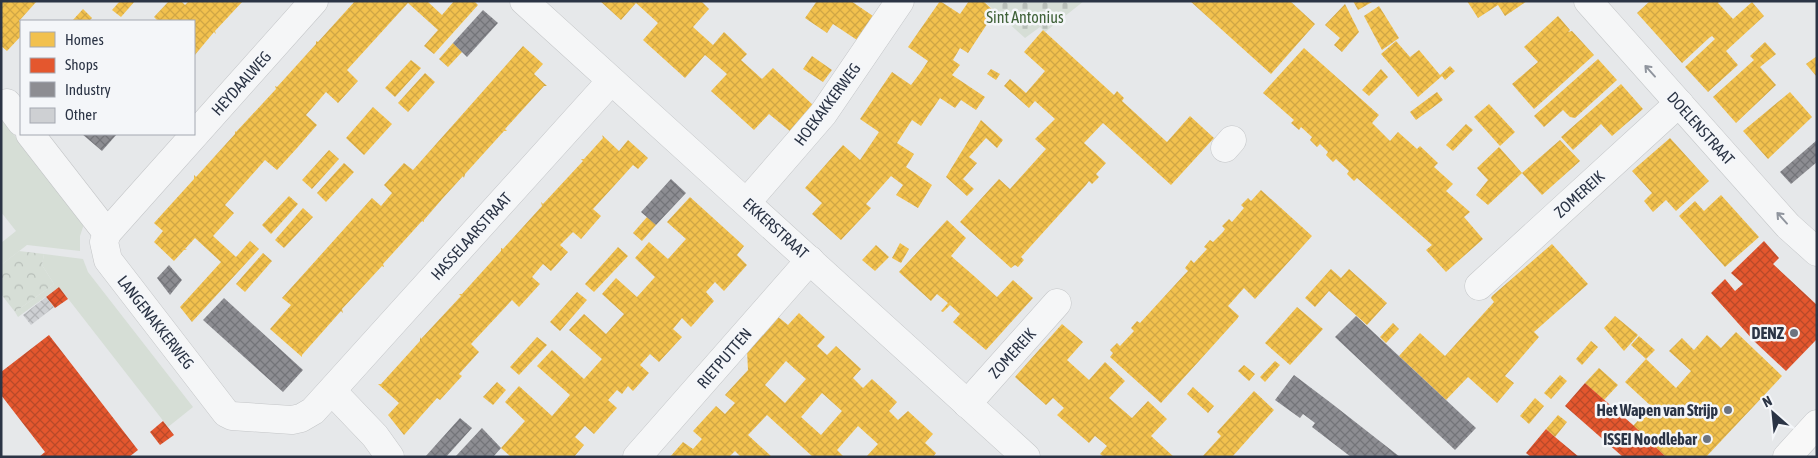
<svg xmlns="http://www.w3.org/2000/svg" width="1818" height="458" font-family="'Asap Condensed',sans-serif">
<style>
.grass{fill:#d6ded6}
.forest{fill:url(#forest-crowns)}
.cemetery{fill:url(#cemetery-stones)}
.homes{fill:url(#homes-cross-hatch);fill-rule:evenodd}
.shops{fill:url(#shops-cross-hatch)}
.industry{fill:url(#industry-cross-hatch)}
.building{fill:url(#building-cross-hatch)}
.lines{fill:none;stroke-linecap:round;stroke-linejoin:round}
.street-casing{stroke:#c4c6c8;stroke-width:29}
.secondary-casing{stroke:#c4c6c8;stroke-width:29}
.street{stroke:#f5f6f7;stroke-width:28}
.secondary{stroke:#f8f8f8;stroke-width:28}
.oneway{stroke:#90959e}
.poi-dot{fill:#6c737f;stroke:#f4f6f9;stroke-width:2}
.labels{text-anchor:middle;stroke-width:5;stroke-linejoin:round;paint-order:stroke}
.park-label{font-size:16px;fill:#3f6138;stroke:#f4f6f9}
.street-label{font-size:16px;fill:#2b3445;stroke:#f4f6f9}
.poi-label{font-size:16px;font-weight:bold;fill:#2b3445;stroke:#f4f6f9;text-anchor:end}
</style>
<defs>
<pattern id="forest-crowns" width="20" height="18" patternUnits="userSpaceOnUse" patternTransform="scale(1.25)"><rect width="20" height="18" fill="#d6ded6"/><path d="M2 6a3 3 0 1 1 6 0M12 15a3 3 0 1 1 6 0" fill="none" stroke="#b8bfb9"/></pattern>
<pattern id="cemetery-stones" width="16" height="16" patternUnits="userSpaceOnUse" patternTransform="scale(1.25)"><rect width="16" height="16" fill="#d6ded6"/><path d="M2 7V4a2 2 0 0 1 4 0v3zM10 15v-3a2 2 0 0 1 4 0v3z" fill="#b8bfb9"/></pattern>
<pattern id="homes-cross-hatch" width="8" height="8" patternUnits="userSpaceOnUse" patternTransform="scale(1.25)"><rect width="8" height="8" fill="#f2c14e"/><path d="M0 0l8 8M0 8l8-8" fill="none" stroke="#d0a645"/></pattern>
<pattern id="shops-cross-hatch" width="8" height="8" patternUnits="userSpaceOnUse" patternTransform="scale(1.25)"><rect width="8" height="8" fill="#e4572e"/><path d="M0 0l8 8M0 8l8-8" fill="none" stroke="#b94929"/></pattern>
<pattern id="industry-cross-hatch" width="8" height="8" patternUnits="userSpaceOnUse" patternTransform="scale(1.25)"><rect width="8" height="8" fill="#8d8d92"/><path d="M0 0l8 8M0 8l8-8" fill="none" stroke="#737479"/></pattern>
<pattern id="building-cross-hatch" width="8" height="8" patternUnits="userSpaceOnUse" patternTransform="scale(1.25)"><rect width="8" height="8" fill="#ced0d3"/><path d="M0 0l8 8M0 8l8-8" fill="none" stroke="#b1b3b6"/></pattern>
</defs>
<rect width="100%" height="100%" fill="#e6e8ea"/>
<g class="grass">
<polygon points="1,118 84,224 80,236 80,251 27,245 1,265 1,243 16,231 1,212"/>
<polygon points="44,254 83,259 88,272 193,407 168,427 59,287 18,317 15,312 54,284 42,265"/>
</g>
<polygon class="forest" points="19,251 44,254 42,265 54,284 15,312 1,294 1,265"/>
<polygon class="cemetery" points="984,1 1084,1 1045,32 1040,27 1025,38"/>
<g class="homes">
<polygon points="1,1 37,1 19,21 21,23 21,36 7,51 1,46"/>
<polygon points="120,1 135,1 121,17 112,10"/>
<polygon points="169,1 181,1 185,5 189,1 243,1 215,31 216,34 214,32 194,56 194,21 158,21 154,17"/>
<polygon points="355,1 427,1 442,15 454,1 474,1 478,5 434,54 424,46 438,30 408,3 347,70 358,81 338,103 326,92 306,115 317,125 297,148 277,170 265,160 225,205 234,213 213,236 236,257 250,241 259,249 192,322 180,307 221,262 195,238 185,249 187,250 184,250 174,261 154,242 163,231 154,223 194,179 194,175 196,177 235,134 235,131 236,132 276,89 275,86 277,87 316,44 316,41 318,42"/>
<polygon points="600,1 701,1 709,9 693,27 713,45 724,32 747,54 741,60 762,79 773,68 813,105 791,132 769,114 754,130 711,91 727,74 705,55 685,78 643,40 658,23 636,3 621,20"/>
<polygon points="817,1 851,1 873,16 857,40 833,24 827,33 805,18"/>
<polygon points="940,1 960,14 969,1 983,1 995,12 968,53 960,48 953,60 960,65 952,75 985,97 976,110 961,100 955,108 940,98 921,126 912,120 897,143 914,154 906,167 932,185 918,208 896,195 903,185 891,176 866,204 871,208 841,240 812,214 822,203 805,188 843,145 860,160 879,132 860,119 892,72 911,85 920,73 928,61 908,47"/>
<polygon points="1190,1 1290,1 1315,24 1271,74"/>
<polygon points="1353,1 1371,1 1372,2 1358,10"/>
<polygon points="1467,1 1527,1 1505,16 1498,5 1478,18"/>
<polygon points="1650,1 1720,1 1718,3 1733,19 1752,2 1764,16 1726,51 1738,65 1708,92 1685,67 1715,39 1712,36 1709,38 1682,63 1637,13"/>
<polygon points="1345,4 1359,32 1342,52 1334,45 1340,38 1325,25"/>
<polygon points="1379,6 1399,38 1382,50 1364,16"/>
<polygon points="83,9 92,18 89,21 72,21"/>
<polygon points="1558,16 1570,30 1568,32 1572,31 1594,55 1534,109 1512,84 1538,62 1524,47"/>
<polygon points="1043,30 1114,95 1117,91 1124,98 1122,101 1167,142 1190,116 1214,138 1171,185 1103,123 1084,143 1106,163 1096,174 1099,177 1092,184 1089,181 1086,185 1021,257 1024,260 1018,267 1015,265 1011,268 960,222 999,179 1010,189 1046,149 1035,139 1055,119 1035,101 1029,108 1004,86 1010,79 1026,93 1045,71 1024,52"/>
<polygon points="1396,41 1410,57 1419,50 1440,75 1450,66 1455,71 1445,80 1442,76 1418,97 1381,54"/>
<polygon points="1765,42 1776,54 1760,67 1776,85 1736,123 1713,97 1754,60 1750,56"/>
<polygon points="453,43 462,52 448,67 439,59"/>
<polygon points="523,46 543,64 534,74 547,86 544,86 505,129 507,131 504,131 465,174 464,178 463,176 443,198 424,220 424,222 422,221 383,264 384,267 382,266 342,309 343,313 341,311 302,355 302,357 270,329 291,305 282,298 372,198 381,206 392,193 384,185 404,163 413,170"/>
<polygon points="1304,48 1379,115 1372,123 1390,141 1398,132 1417,149 1420,146 1438,163 1434,167 1453,184 1446,191 1470,212 1464,217 1483,239 1446,272 1426,250 1432,245 1357,178 1354,181 1347,174 1349,171 1336,159 1333,162 1326,155 1328,152 1320,144 1317,147 1310,140 1312,137 1301,127 1299,130 1291,123 1294,120 1263,93"/>
<polygon points="812,56 832,70 823,82 803,69"/>
<polygon points="1817,56 1817,77 1806,64"/>
<polygon points="1598,59 1617,80 1575,118 1570,117 1563,110 1544,127 1534,116"/>
<polygon points="411,60 421,68 395,97 385,88"/>
<polygon points="991,69 1000,74 996,80 987,74"/>
<polygon points="1381,69 1388,77 1369,96 1362,90"/>
<polygon points="425,73 435,82 408,112 398,103"/>
<polygon points="1621,84 1643,109 1612,136 1601,124 1573,150 1561,137"/>
<polygon points="1437,92 1443,100 1416,120 1410,112"/>
<polygon points="1790,92 1812,117 1768,159 1743,131"/>
<polygon points="1489,104 1515,132 1500,146 1474,117"/>
<polygon points="373,107 392,124 364,155 346,138"/>
<polygon points="981,120 1003,140 997,148 986,138 969,157 977,163 963,179 974,189 967,196 946,177"/>
<polygon points="1466,124 1473,130 1453,151 1446,145"/>
<polygon points="602,135 619,151 628,140 648,158 638,169 633,165 593,209 601,216 581,239 573,232 560,245 568,252 551,271 543,264 532,277 540,284 519,307 512,300 471,344 479,352 459,374 462,376 440,400 437,398 404,435 388,415 399,403 378,384 381,384 420,341 420,337 421,339 461,296 459,294 462,294 501,251 501,248 503,249 542,206 541,202 543,204 583,161 581,159 584,159 603,138"/>
<polygon points="1670,138 1709,181 1676,211 1666,200 1653,212 1644,201 1652,193 1632,171"/>
<polygon points="1560,140 1580,161 1542,195 1522,173"/>
<polygon points="1499,147 1522,173 1488,205 1476,195 1488,180 1477,168"/>
<polygon points="329,150 339,159 312,189 302,180"/>
<polygon points="344,163 354,172 326,202 317,193"/>
<polygon points="1261,190 1312,236 1255,299 1244,288 1228,306 1239,316 1237,319 1161,403 1110,357 1113,353 1110,350 1117,343 1120,346 1134,331 1131,328 1137,321 1140,323 1185,274 1188,271 1185,268 1191,260 1194,263 1207,249 1204,247 1210,240 1213,242 1223,232 1225,229 1222,226 1229,219 1232,222 1244,208 1241,205 1248,198 1251,201"/>
<polygon points="1721,195 1759,237 1725,267 1679,216 1695,201 1704,211"/>
<polygon points="289,196 298,204 271,234 262,225"/>
<polygon points="690,197 744,246 737,255 747,265 724,291 715,282 706,292 714,301 691,327 682,318 673,329 682,337 659,362 650,354 640,365 649,373 633,391 628,386 622,394 617,390 608,400 617,408 594,434 585,426 575,437 584,445 574,457 511,457 501,448 525,421 505,402 519,386 552,416 570,395 537,366 552,350 584,379 602,359 569,330 584,314 606,334 624,314 602,294 616,278 637,297 655,277 635,258 649,242 668,259 686,239 667,222"/>
<polygon points="303,208 313,217 284,248 275,240"/>
<polygon points="647,217 656,225 642,241 633,233"/>
<polygon points="947,220 966,238 951,256 974,276 997,297 1013,280 1033,298 986,350 953,322 960,314 950,305 943,312 941,311 948,303 937,294 931,301 899,272"/>
<polygon points="900,243 909,249 901,263 892,258"/>
<polygon points="1552,244 1588,284 1534,332 1539,337 1505,376 1514,383 1497,403 1468,377 1446,400 1399,356 1420,333 1445,356 1494,302 1491,298 1492,296"/>
<polygon points="876,245 889,257 875,271 862,260"/>
<polygon points="618,247 628,256 594,292 585,284"/>
<polygon points="263,253 272,261 245,292 236,284"/>
<polygon points="1331,269 1341,278 1349,269 1387,303 1367,325 1329,291 1315,307 1305,298"/>
<polygon points="577,292 587,300 560,331 550,322"/>
<polygon points="1297,307 1323,329 1290,365 1265,343"/>
<path d="M799,313L825,337L817,346L827,355L836,346L861,369L853,378L863,388L872,379L897,402L889,411L898,420L908,411L933,434L925,443L936,453L933,457H866L878,444L858,426L837,450L844,457H813L767,415L748,435L772,457H741L735,451L729,457H670L683,442L693,449L702,439L693,431L716,406L725,414L735,403L725,395L748,370L747,350L777,316L788,325ZM786,361L806,379L785,403L765,385ZM822,393L842,411L821,435L801,417Z"/>
<polygon points="1615,316 1638,335 1624,351 1604,328"/>
<polygon points="1393,323 1399,329 1386,343 1380,337"/>
<polygon points="1062,324 1083,342 1067,360 1089,380 1105,362 1125,381 1109,398 1132,418 1148,401 1167,419 1151,436 1174,457 1104,457 1100,454 1107,446 1095,436 1089,443 1057,415 1064,408 1053,398 1046,405 1015,377"/>
<polygon points="1736,332 1782,376 1706,457 1666,457 1633,426 1651,406 1625,382 1646,359 1676,388 1691,371 1669,351 1682,338 1694,350 1707,335 1721,348"/>
<polygon points="1639,336 1655,350 1646,359 1631,345"/>
<polygon points="537,337 547,345 519,375 510,367"/>
<polygon points="1591,341 1598,347 1582,365 1576,359"/>
<polygon points="1275,361 1280,365 1265,382 1260,377"/>
<polygon points="1244,365 1255,374 1249,381 1238,371"/>
<polygon points="1599,368 1618,385 1604,400 1585,383"/>
<polygon points="1560,375 1567,381 1551,399 1544,393"/>
<polygon points="497,382 506,390 493,405 483,397"/>
<polygon points="1193,387 1214,406 1208,413 1187,394"/>
<polygon points="1254,391 1274,410 1232,457 1202,457 1221,436 1217,432"/>
<polygon points="1535,398 1544,406 1529,424 1520,416"/>
<polygon points="1558,415 1567,422 1555,437 1546,429"/>
</g>
<g class="shops">
<polygon points="1764,241 1779,258 1773,264 1817,305 1817,339 1786,371 1754,341 1711,293 1725,279 1735,291 1743,284 1731,273"/>
<polygon points="59,287 68,299 55,308 46,297"/>
<polygon points="49,335 138,450 129,457 39,457 45,452 1,395 1,372"/>
<polygon points="1585,383 1633,425 1666,457 1623,457 1565,406"/>
<polygon points="163,421 174,435 160,445 150,432"/>
<polygon points="1546,429 1555,437 1579,457 1531,457 1526,453"/>
</g>
<g class="industry">
<polygon points="483,10 498,23 467,57 453,43"/>
<polygon points="82,134 117,134 102,151"/>
<polygon points="1817,140 1817,162 1791,184 1780,172"/>
<polygon points="671,179 686,193 656,225 641,212"/>
<polygon points="169,265 182,280 170,295 157,278"/>
<polygon points="224,298 303,370 283,392 203,320"/>
<polygon points="1356,316 1476,428 1455,450 1335,337"/>
<polygon points="1294,375 1331,403 1400,457 1351,457 1312,427 1315,423 1303,414 1300,418 1275,400"/>
<polygon points="460,418 472,428 446,457 425,457"/>
<polygon points="482,428 501,448 493,457 455,457"/>
</g>
<polygon class="building" points="46,297 54,307 31,325 23,315"/>
<g class="lines">
<defs>
<g id="street">
<polyline points="314,1 107,233 104,242 108,260 226,413 232,416 292,420 301,418 313,411 611,81"/>
<polyline points="524,1 1026,457"/>
<polyline points="1588,1 1788,226 1817,252"/>
<polyline points="7,103 21,122"/>
<polyline points="30,134 107,233"/>
<polyline points="1225,148 1232,140"/>
<polyline points="747,202 823,114 900,1"/>
<polyline points="1479,286 1679,103"/>
<polyline points="332,391 375,436 390,457"/>
<polyline points="967,404 1057,303"/>
<polyline points="637,457 810,260"/>
</g>
<polyline id="secondary" points="1787,457 1817,424"/>
</defs>
<use href="#street" class="street-casing"/>
<use href="#secondary" class="secondary-casing"/>
<use href="#street" class="street"/>
<use href="#secondary" class="secondary"/>
</g>
<defs><path id="oneway-shaft" d="M-6 0H5M1.5-3L5.5 0L1.5 3" fill="none" stroke-width="1.6" stroke-linecap="round" stroke-linejoin="round" transform="scale(1.25)"/></defs>
<g class="oneway">
<use href="#oneway-shaft" transform="translate(1650 71) rotate(-132)"/>
<use href="#oneway-shaft" transform="translate(1782 218) rotate(-132)"/>
</g>
<g class="poi-dot">
<circle cx="1794" cy="333" r="5"/>
<circle cx="1728" cy="410" r="5"/>
<circle cx="1707" cy="439" r="5"/>
</g>
<g class="labels">
<g class="park-label">
<text x="1025" y="23">Sint Antonius</text>
</g>
<g class="street-label">
<text transform="translate(241 83) rotate(-48)" y="6">HEYDAALWEG</text>
<text transform="translate(827 104) rotate(-53)" y="6">HOEKAKKERWEG</text>
<text transform="translate(1701 128) rotate(48)" y="6">DOELENSTRAAT</text>
<text transform="translate(1579 194) rotate(-42)" y="6">ZOMEREIK</text>
<text transform="translate(776 228) rotate(42)" y="6">EKKERSTRAAT</text>
<text transform="translate(471 236) rotate(-48)" y="6">HASSELAARSTRAAT</text>
<text transform="translate(156 322) rotate(52)" y="6">LANGENAKKERWEG</text>
<text transform="translate(1012 353) rotate(-48)" y="6">ZOMEREIK</text>
<text transform="translate(724 358) rotate(-49)" y="6">RIETPUTTEN</text>
</g>
<g class="poi-label">
<text x="1784" y="339">DENZ</text>
<text x="1718" y="416">Het Wapen van Strijp</text>
<text x="1697" y="445">ISSEI Noodlebar</text>
</g>
</g>
<rect width="1818" height="458" fill="none" stroke="#2b3445" stroke-width="5"/>
<rect x="20" y="20" width="175" height="115" fill="#f4f6f9" stroke="#a4a8b1"/>
<rect x="30" y="32" width="25" height="15" fill="#f2c14e" stroke="#a4a8b1"/>
<text x="65" y="45" font-size="15" fill="#2b3445">Homes</text>
<rect x="30" y="58" width="25" height="15" fill="#e4572e" stroke="#a4a8b1"/>
<text x="65" y="70" font-size="15" fill="#2b3445">Shops</text>
<rect x="30" y="82" width="25" height="15" fill="#8d8d92" stroke="#a4a8b1"/>
<text x="65" y="95" font-size="15" fill="#2b3445">Industry</text>
<rect x="30" y="108" width="25" height="15" fill="#ced0d3" stroke="#a4a8b1"/>
<text x="65" y="120" font-size="15" fill="#2b3445">Other</text>
<g transform="translate(1773 413) rotate(333)" stroke="#f4f6f9" stroke-width="4" paint-order="stroke">
<path d="M0-4L9 19L0 12L-9 19Z" fill="#2b3445"/>
<text y="-8" font-size="14" font-weight="bold" text-anchor="middle" fill="#2b3445">N</text>
</g>
</svg>
